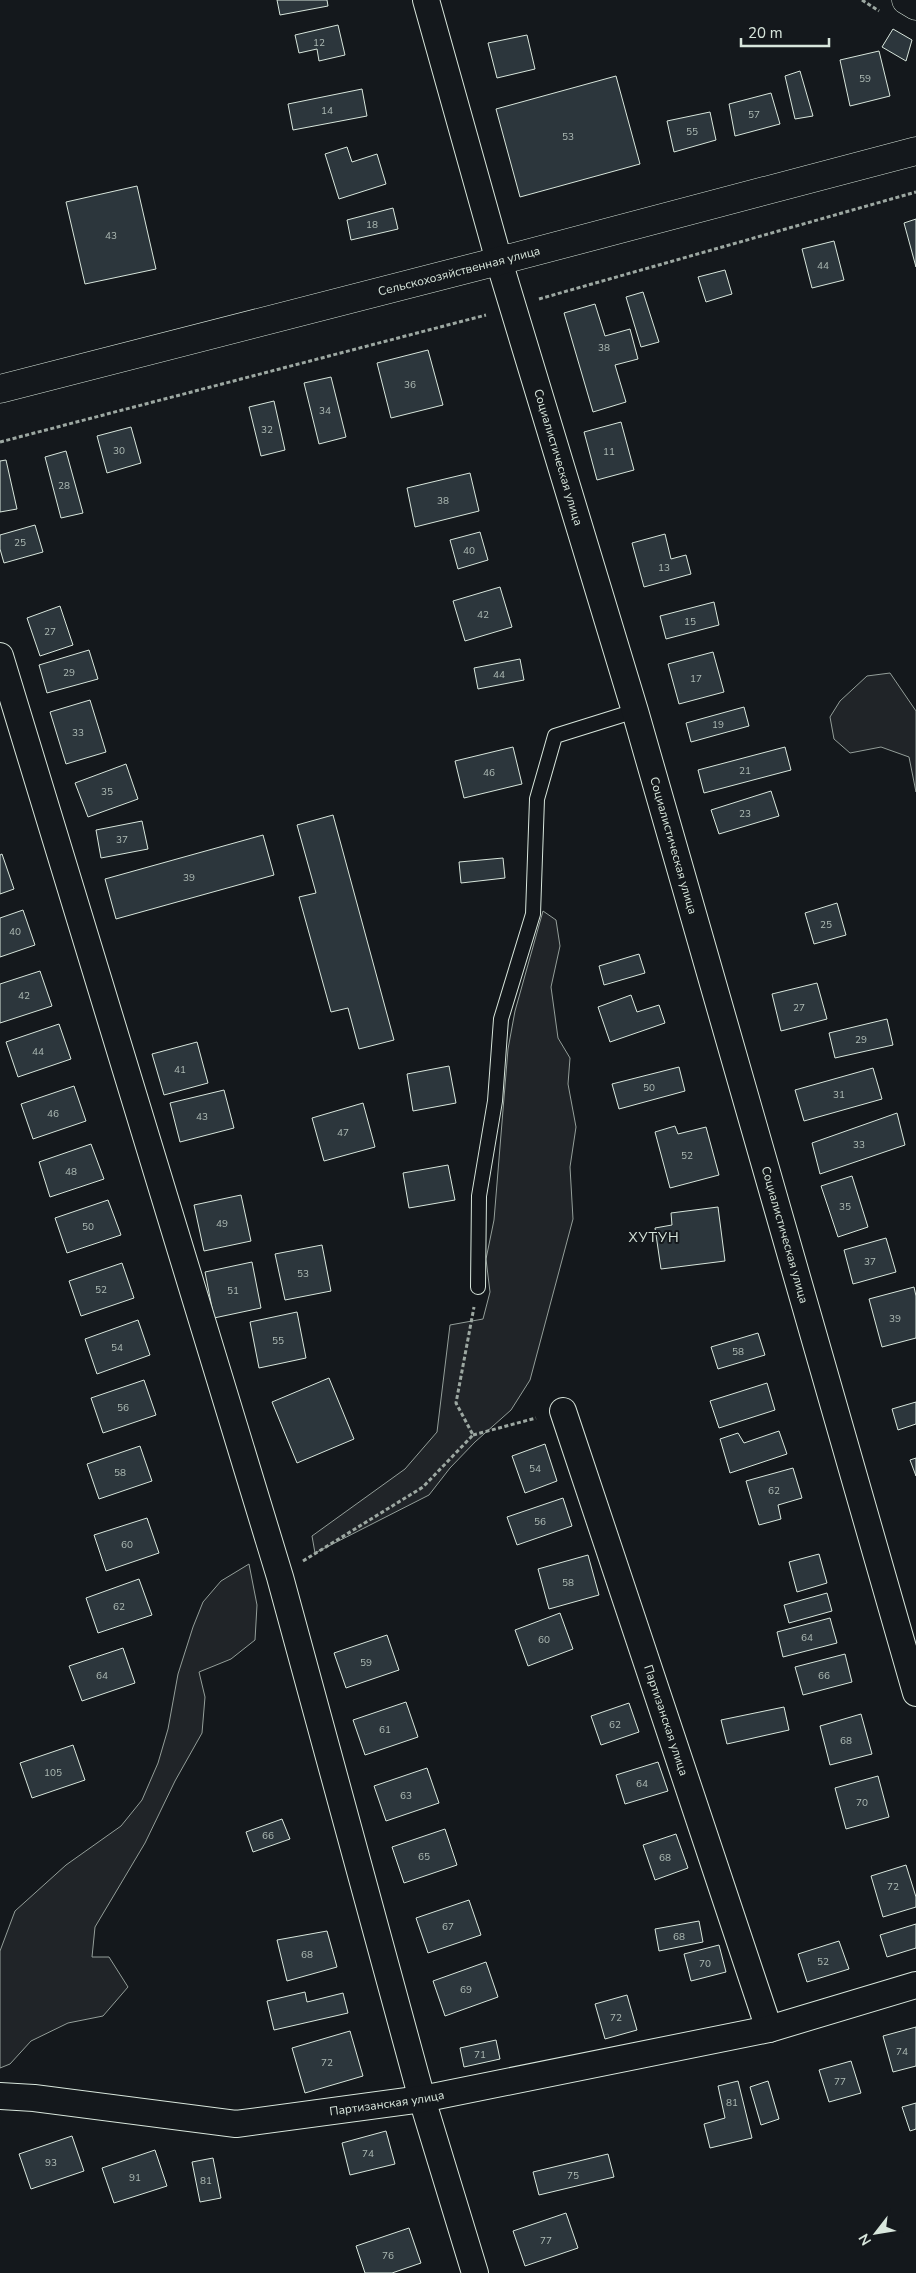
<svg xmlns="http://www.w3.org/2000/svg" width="916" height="2273" font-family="'Nunito Sans',sans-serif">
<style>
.green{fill:#202428;stroke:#939e99}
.building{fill:#2c363c;stroke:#d8e6dc}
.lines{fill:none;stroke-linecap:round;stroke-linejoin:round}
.service-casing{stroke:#d8e6dc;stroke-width:16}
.minor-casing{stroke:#d8e6dc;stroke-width:28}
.tertiary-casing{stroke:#d8e6dc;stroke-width:29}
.secondary-casing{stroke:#d8e6dc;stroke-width:29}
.path{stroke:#9da8a2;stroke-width:3;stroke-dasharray:4 2.5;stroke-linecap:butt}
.service{stroke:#14181c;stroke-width:14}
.minor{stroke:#14181c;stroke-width:26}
.tertiary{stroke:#14181c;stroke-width:28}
.secondary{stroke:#14181c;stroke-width:28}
.labels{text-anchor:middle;stroke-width:4;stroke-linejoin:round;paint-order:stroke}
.number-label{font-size:10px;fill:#adbab4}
.street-label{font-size:12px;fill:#d8e6dc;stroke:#14181c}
.neighbourhood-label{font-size:14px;letter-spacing:1px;fill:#d8e6dc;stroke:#14181c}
</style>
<rect width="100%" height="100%" fill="#14181c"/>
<g class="green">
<polygon points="890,673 916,711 916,792 909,757 881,747 850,753 834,739 830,717 840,701 867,676"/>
<polygon points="543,911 556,920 560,946 551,987 558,1038 570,1058 568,1084 576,1127 570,1167 573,1219 530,1380 511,1410 475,1442 450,1468 429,1495 315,1553 312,1536 405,1469 437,1432 450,1325 483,1319 490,1292 486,1259 494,1220 508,1049 515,1011"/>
<polygon points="249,1564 257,1605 255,1640 231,1659 199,1672 205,1697 202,1733 175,1781 145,1843 95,1927 92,1957 109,1957 128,1987 103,2016 68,2023 31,2041 10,2064 0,2068 0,1951 15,1911 66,1865 121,1826 142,1800 158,1763 168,1729 178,1674 193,1627 203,1602 221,1581"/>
</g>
<g class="building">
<polygon points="277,0 327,0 328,6 280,15"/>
<polygon points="338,25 345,55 319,61 317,49 299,53 295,35"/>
<polygon points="893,29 912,40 906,61 882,47"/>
<polygon points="527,35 535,69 497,78 488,43"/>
<polygon points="879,51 890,96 850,106 840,60"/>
<polygon points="800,71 813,116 795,119 785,76"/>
<polygon points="616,76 640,164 520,197 496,109"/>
<polygon points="362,89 367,116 293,130 288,104"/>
<polygon points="771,93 780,124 735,136 729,104"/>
<polygon points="710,112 716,140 674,152 667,121"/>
<polygon points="347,147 352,162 377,154 386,184 339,199 325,154"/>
<polygon points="137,186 156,269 85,284 66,202"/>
<polygon points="393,208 398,229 351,240 347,220"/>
<polygon points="916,219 916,267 904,223"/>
<polygon points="834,241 844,280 812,288 802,249"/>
<polygon points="725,270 732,294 706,302 698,277"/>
<polygon points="643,292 659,342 641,347 626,297"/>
<polygon points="595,304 605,336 630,329 638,359 615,365 626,402 593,412 564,313"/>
<polygon points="428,350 443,405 391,418 377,363"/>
<polygon points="331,377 346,437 319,444 304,383"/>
<polygon points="274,401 285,450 261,456 249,407"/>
<polygon points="621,422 634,470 597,480 584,432"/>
<polygon points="131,427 141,463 107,473 97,436"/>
<polygon points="66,451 83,513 61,518 45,457"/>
<polygon points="6,460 17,509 0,512 0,461"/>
<polygon points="470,473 479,511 415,527 407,488"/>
<polygon points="35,525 43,552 4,563 0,549 0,535"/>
<polygon points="480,532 488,560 458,569 450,540"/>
<polygon points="665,534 671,559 686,555 691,574 644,587 632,543"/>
<polygon points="500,587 512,627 465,641 453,601"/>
<polygon points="714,602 719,625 666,639 660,616"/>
<polygon points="60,606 73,645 40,656 27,618"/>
<polygon points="89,650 98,679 47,693 39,665"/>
<polygon points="713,652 724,692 679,704 668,664"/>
<polygon points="520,659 524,680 478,689 474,668"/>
<polygon points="90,700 106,752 66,764 50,712"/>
<polygon points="744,707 749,726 691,742 686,723"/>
<polygon points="513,747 522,784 464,798 455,761"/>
<polygon points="785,747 791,770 704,793 698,770"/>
<polygon points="126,764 138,799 88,817 75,783"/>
<polygon points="771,791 779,816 719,834 711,810"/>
<polygon points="333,815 394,1040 359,1049 348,1008 331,1012 299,897 316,893 297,825"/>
<polygon points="142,821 148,849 101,858 96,830"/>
<polygon points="263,835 274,875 116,919 105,879"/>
<polygon points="2,854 14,889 0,894 0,855"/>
<polygon points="503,858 505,878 461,883 459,862"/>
<polygon points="837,903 846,935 814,944 805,913"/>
<polygon points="23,910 35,945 0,957 0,918"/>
<polygon points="639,954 645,973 604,985 599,966"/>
<polygon points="40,971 52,1006 0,1023 0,984"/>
<polygon points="817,983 827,1019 781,1031 772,994"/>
<polygon points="631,995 637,1012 659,1005 665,1023 610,1042 598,1007"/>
<polygon points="887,1019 893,1045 835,1058 829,1033"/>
<polygon points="59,1024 71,1059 18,1077 6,1042"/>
<polygon points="197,1042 208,1083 164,1095 152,1054"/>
<polygon points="449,1066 456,1103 413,1111 407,1074"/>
<polygon points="679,1067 685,1091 619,1109 612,1084"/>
<polygon points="873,1068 882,1099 804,1121 795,1090"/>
<polygon points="74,1086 86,1121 33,1139 21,1104"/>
<polygon points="224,1090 234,1128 180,1142 170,1103"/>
<polygon points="363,1103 375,1147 324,1161 312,1118"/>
<polygon points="897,1113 905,1145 820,1174 812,1143"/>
<polygon points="675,1126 678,1134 706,1127 719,1175 670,1188 655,1132"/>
<polygon points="91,1144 104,1179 50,1197 39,1162"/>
<polygon points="448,1165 455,1200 409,1208 403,1173"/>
<polygon points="852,1176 868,1227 838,1237 821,1186"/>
<polygon points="241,1195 251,1241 204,1251 194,1205"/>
<polygon points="108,1200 121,1235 67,1253 55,1218"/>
<polygon points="718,1207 725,1261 661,1269 655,1228 672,1225 671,1213"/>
<polygon points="886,1238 896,1272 853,1284 844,1250"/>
<polygon points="322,1245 331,1291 285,1300 275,1254"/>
<polygon points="252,1262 261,1308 214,1318 205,1272"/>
<polygon points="122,1263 134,1298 81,1316 69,1281"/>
<polygon points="914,1287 916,1296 916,1338 882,1347 869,1299"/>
<polygon points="297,1312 306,1358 259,1368 250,1322"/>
<polygon points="138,1320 150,1355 97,1374 85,1339"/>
<polygon points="758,1333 765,1355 718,1369 711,1347"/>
<polygon points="329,1378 354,1439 297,1463 272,1402"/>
<polygon points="144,1380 156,1415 103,1433 91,1398"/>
<polygon points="767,1383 775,1410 719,1428 710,1401"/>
<polygon points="916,1402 916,1424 898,1430 892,1409"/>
<polygon points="779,1431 787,1454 730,1473 720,1439 738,1433 744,1443"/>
<polygon points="545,1444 557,1481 525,1493 512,1456"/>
<polygon points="140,1446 152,1481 99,1499 87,1464"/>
<polygon points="916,1458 916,1476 910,1460"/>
<polygon points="793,1468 802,1498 778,1505 781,1519 759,1525 746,1481"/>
<polygon points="563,1498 572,1526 517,1545 507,1517"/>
<polygon points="147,1518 159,1553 106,1571 94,1535"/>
<polygon points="819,1554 827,1583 797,1592 789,1562"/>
<polygon points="588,1555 599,1595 549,1609 538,1569"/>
<polygon points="139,1579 152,1615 98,1633 86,1598"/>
<polygon points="827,1593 832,1611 789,1623 784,1605"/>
<polygon points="560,1613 573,1649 528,1666 515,1630"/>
<polygon points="830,1618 837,1643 783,1657 777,1632"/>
<polygon points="387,1635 399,1670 346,1688 334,1653"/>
<polygon points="123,1648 135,1683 82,1701 69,1666"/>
<polygon points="845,1654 852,1682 803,1695 795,1667"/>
<polygon points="406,1702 418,1737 365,1755 353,1720"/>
<polygon points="629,1703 639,1732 601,1745 591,1716"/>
<polygon points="784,1707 789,1730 727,1744 721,1720"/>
<polygon points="861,1714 872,1754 830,1765 820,1726"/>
<polygon points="73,1745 85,1780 32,1798 20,1763"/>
<polygon points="658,1762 668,1791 625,1804 616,1775"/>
<polygon points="427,1768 439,1803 386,1821 374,1786"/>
<polygon points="878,1776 889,1817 846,1829 835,1788"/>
<polygon points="282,1819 290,1839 253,1852 246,1832"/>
<polygon points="445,1829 457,1865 404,1883 392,1847"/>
<polygon points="676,1834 688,1868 655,1880 643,1845"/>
<polygon points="906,1865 916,1897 916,1907 883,1917 871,1876"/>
<polygon points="469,1900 481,1935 428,1953 416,1918"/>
<polygon points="699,1921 703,1942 659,1951 655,1929"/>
<polygon points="916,1924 916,1948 887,1957 880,1935"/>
<polygon points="327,1931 337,1967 287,1981 277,1940"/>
<polygon points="839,1941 849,1969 807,1982 798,1954"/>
<polygon points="719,1945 726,1972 691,1981 684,1954"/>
<polygon points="486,1962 498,1997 445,2016 433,1981"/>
<polygon points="305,1992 307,2002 343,1993 348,2013 274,2030 267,2001"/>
<polygon points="627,1995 637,2030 605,2039 595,2004"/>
<polygon points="916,2027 916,2066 893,2072 883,2036"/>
<polygon points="350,2031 363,2076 305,2093 292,2048"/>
<polygon points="496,2040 500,2059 464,2067 460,2048"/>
<polygon points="851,2061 861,2093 829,2102 819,2070"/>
<polygon points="738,2081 752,2138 710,2148 704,2124 725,2118 718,2086"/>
<polygon points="768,2081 779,2119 761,2125 750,2087"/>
<polygon points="916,2103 916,2129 910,2131 902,2107"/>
<polygon points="386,2131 395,2164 350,2175 342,2143"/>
<polygon points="72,2136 84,2171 31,2189 19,2154"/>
<polygon points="155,2150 167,2186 114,2203 102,2168"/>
<polygon points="608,2154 614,2177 539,2195 533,2172"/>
<polygon points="213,2158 221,2198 200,2202 192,2162"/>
<polygon points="566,2213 578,2248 525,2266 513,2231"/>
<polygon points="409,2228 421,2263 392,2273 365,2273 356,2246"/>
</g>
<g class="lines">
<defs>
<polyline id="service" points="478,1287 479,1196 495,1101 501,1019 533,914 537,799 555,736 635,711"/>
<g id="minor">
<path id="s1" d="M426,0L499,261L635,711L916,1693"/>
<polyline points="0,656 280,1577 422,2099 475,2273"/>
<path id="s2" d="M563,1411L769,2029"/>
<path id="s3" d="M0,2096L34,2098L236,2124L422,2099L769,2029L916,1985"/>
</g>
<g id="tertiary">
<path id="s4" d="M0,389L499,261L916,151"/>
</g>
<polyline id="secondary" points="906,0 916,6"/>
</defs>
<use href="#service" class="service-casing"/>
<use href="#minor" class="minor-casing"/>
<use href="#tertiary" class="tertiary-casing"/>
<use href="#secondary" class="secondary-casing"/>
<g class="path">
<polyline points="862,0 879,11"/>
<polyline points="539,299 916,192"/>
<polyline points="0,442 486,315"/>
<polyline points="473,1435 536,1418"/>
<polyline points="303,1561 423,1487 473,1435 456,1403 474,1307"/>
</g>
<use href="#service" class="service"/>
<use href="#minor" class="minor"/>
<use href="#tertiary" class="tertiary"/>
<use href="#secondary" class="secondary"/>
</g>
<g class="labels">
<g class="number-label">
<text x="319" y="46">12</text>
<text x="865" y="82">59</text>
<text x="327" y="114">14</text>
<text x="754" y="118">57</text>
<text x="692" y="135">55</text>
<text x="568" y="140">53</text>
<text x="372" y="228">18</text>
<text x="111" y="239">43</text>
<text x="823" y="269">44</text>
<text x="604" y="351">38</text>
<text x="410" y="388">36</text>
<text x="325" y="414">34</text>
<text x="267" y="433">32</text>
<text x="119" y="454">30</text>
<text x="609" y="455">11</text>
<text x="64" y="489">28</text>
<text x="443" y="504">38</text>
<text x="20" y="546">25</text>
<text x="469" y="554">40</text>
<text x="664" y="571">13</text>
<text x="483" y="618">42</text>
<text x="690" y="625">15</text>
<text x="50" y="635">27</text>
<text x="69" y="676">29</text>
<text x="499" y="678">44</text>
<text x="696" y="682">17</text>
<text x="718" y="728">19</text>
<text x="78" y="736">33</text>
<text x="745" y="774">21</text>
<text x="489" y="776">46</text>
<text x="107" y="795">35</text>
<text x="745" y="817">23</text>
<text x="122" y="843">37</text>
<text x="189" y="881">39</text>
<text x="826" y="928">25</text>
<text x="15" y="935">40</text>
<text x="24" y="999">42</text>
<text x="799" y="1011">27</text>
<text x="861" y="1043">29</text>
<text x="38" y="1055">44</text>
<text x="180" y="1073">41</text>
<text x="649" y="1091">50</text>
<text x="839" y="1098">31</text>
<text x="53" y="1117">46</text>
<text x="202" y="1120">43</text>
<text x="343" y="1136">47</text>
<text x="859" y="1148">33</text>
<text x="687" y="1159">52</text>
<text x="71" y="1175">48</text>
<text x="845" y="1210">35</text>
<text x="222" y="1227">49</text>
<text x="88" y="1230">50</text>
<text x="870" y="1265">37</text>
<text x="303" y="1277">53</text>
<text x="101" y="1293">52</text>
<text x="233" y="1294">51</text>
<text x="895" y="1322">39</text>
<text x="278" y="1344">55</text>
<text x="117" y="1351">54</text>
<text x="738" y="1355">58</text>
<text x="123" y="1411">56</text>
<text x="535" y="1472">54</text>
<text x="120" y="1476">58</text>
<text x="774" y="1494">62</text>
<text x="540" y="1525">56</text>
<text x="127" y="1548">60</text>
<text x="568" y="1586">58</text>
<text x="119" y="1610">62</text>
<text x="807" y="1641">64</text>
<text x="544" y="1643">60</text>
<text x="366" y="1666">59</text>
<text x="102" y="1679">64</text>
<text x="824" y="1679">66</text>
<text x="615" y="1728">62</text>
<text x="385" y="1733">61</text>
<text x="846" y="1744">68</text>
<text x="53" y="1776">105</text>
<text x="642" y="1787">64</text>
<text x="406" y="1799">63</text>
<text x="862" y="1806">70</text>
<text x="268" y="1839">66</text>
<text x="424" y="1860">65</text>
<text x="665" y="1861">68</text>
<text x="893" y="1890">72</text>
<text x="448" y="1930">67</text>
<text x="679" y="1940">68</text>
<text x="307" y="1958">68</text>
<text x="823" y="1965">52</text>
<text x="705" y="1967">70</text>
<text x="466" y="1993">69</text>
<text x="616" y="2021">72</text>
<text x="902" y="2055">74</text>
<text x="480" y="2058">71</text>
<text x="327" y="2066">72</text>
<text x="840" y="2085">77</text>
<text x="732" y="2106">81</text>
<text x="368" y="2157">74</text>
<text x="51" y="2166">93</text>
<text x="573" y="2179">75</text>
<text x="135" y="2181">91</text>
<text x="206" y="2184">81</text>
<text x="546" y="2244">77</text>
<text x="388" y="2259">76</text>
</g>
<g class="street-label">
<text dy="4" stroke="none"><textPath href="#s4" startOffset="474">Сельскохозяйственная улица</textPath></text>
<text dy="4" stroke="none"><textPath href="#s1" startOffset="476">Социалистическая улица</textPath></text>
<text dy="4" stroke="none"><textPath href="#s1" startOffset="881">Социалистическая улица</textPath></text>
<text dy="4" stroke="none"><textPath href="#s1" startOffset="1286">Социалистическая улица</textPath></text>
<text dy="4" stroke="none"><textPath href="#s2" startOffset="326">Партизанская улица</textPath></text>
<text dy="4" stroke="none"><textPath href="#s3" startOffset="390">Партизанская улица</textPath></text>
</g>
<g class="neighbourhood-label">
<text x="654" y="1242">ХУТУН</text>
</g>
</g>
<g transform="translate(876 2233) rotate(239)" stroke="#14181c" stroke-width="4" paint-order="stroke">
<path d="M0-4L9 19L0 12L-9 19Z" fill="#d8e6dc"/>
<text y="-8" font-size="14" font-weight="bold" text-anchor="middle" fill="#d8e6dc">N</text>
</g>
<path d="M741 38v8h88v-8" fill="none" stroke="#d8e6dc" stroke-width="2.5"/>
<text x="748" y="38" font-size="15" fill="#d8e6dc" stroke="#14181c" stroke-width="4" paint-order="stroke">20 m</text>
</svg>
